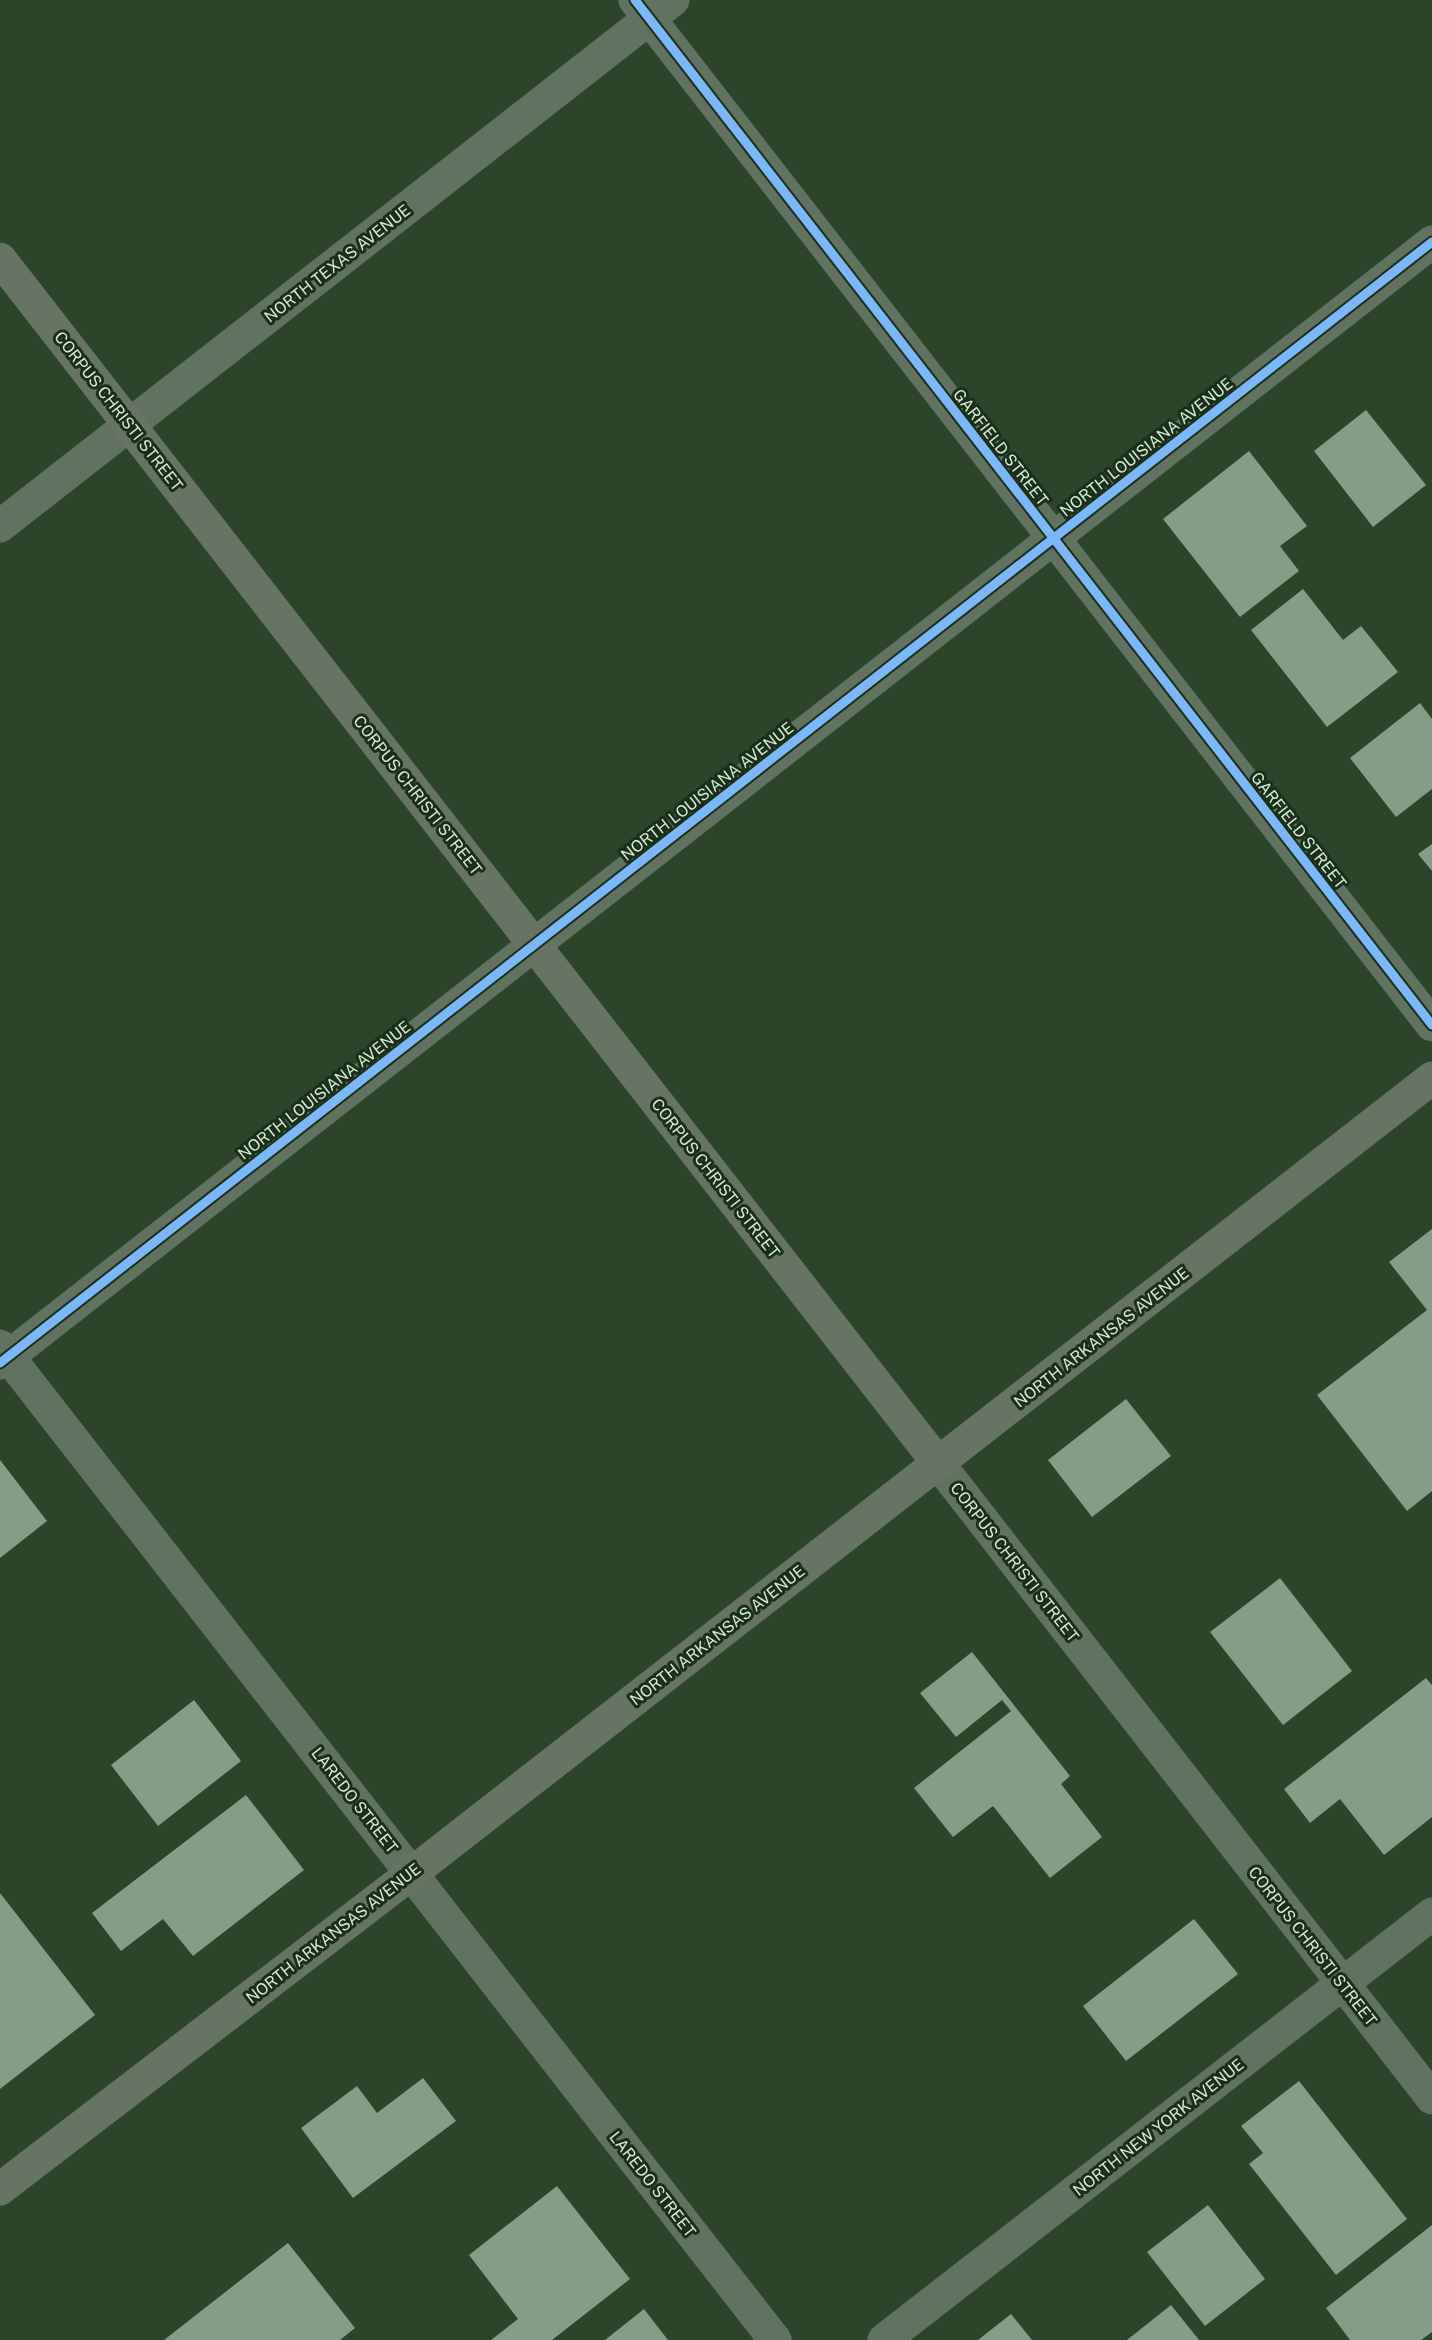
<svg xmlns="http://www.w3.org/2000/svg" width="1432" height="2340" font-family="'Public Sans',sans-serif">
<style>
.building{fill:#879c85}
.lines{fill:none;stroke-linecap:round;stroke-linejoin:round}
.minor{stroke:#617360;stroke-width:33}
.secondary{stroke:#687463;stroke-width:33}
.cycleway-casing{stroke:#1b2e19;stroke-width:13}
.cycleway{stroke:#7ab7fb;stroke-width:9}
.labels{text-anchor:middle;stroke-width:6;stroke-linejoin:round;paint-order:stroke}
.street-label{font-size:16px;fill:#d4edd2;stroke:#1b2e19}
</style>
<rect width="100%" height="100%" fill="#2b442a"/>
<g class="building">
<polygon points="1366,410 1426,485 1373,527 1314,451"/>
<polygon points="1249,451 1307,526 1280,546 1299,571 1240,617 1163,519"/>
<polygon points="1303,589 1343,640 1361,626 1398,672 1327,727 1251,630"/>
<polygon points="1420,703 1432,719 1432,789 1396,817 1350,758"/>
<polygon points="1432,844 1432,871 1418,854"/>
<polygon points="1432,1229 1432,1491 1407,1511 1317,1395 1427,1310 1389,1262"/>
<polygon points="1126,1399 1171,1456 1092,1517 1048,1460"/>
<polygon points="0,1460 47,1521 0,1558"/>
<polygon points="1280,1578 1352,1671 1283,1725 1210,1632"/>
<polygon points="972,1652 1070,1776 1061,1784 1102,1837 1050,1878 993,1806 953,1837 914,1788 1011,1711 1002,1700 956,1737 920,1693"/>
<polygon points="1426,1678 1432,1685 1432,1817 1384,1855 1340,1799 1310,1823 1284,1789"/>
<polygon points="194,1700 241,1761 158,1826 111,1765"/>
<polygon points="246,1795 304,1870 193,1956 163,1919 121,1951 92,1913"/>
<polygon points="0,1893 95,2015 0,2089"/>
<polygon points="1194,1919 1238,1974 1126,2061 1083,2006"/>
<polygon points="423,2078 456,2121 353,2198 301,2128 357,2086 377,2113"/>
<polygon points="1299,2081 1407,2219 1336,2275 1249,2164 1263,2153 1241,2126"/>
<polygon points="557,2186 630,2279 552,2340 491,2340 518,2319 469,2255"/>
<polygon points="1208,2205 1265,2279 1205,2326 1147,2252"/>
<polygon points="1432,2225 1432,2332 1421,2340 1350,2340 1326,2308"/>
<polygon points="288,2243 355,2328 340,2340 164,2340"/>
<polygon points="1171,2305 1199,2340 1127,2340"/>
<polygon points="644,2309 668,2340 605,2340"/>
<polygon points="1011,2314 1032,2340 978,2340"/>
</g>
<g class="lines">
<g class="minor">
<polyline points="635,0 1432,1025"/>
<polyline points="0,526 673,0"/>
<polyline points="0,1346 775,2340"/>
<polyline points="0,1363 1432,242"/>
<polyline points="938,1463 1432,2098"/>
<polyline points="884,2340 1432,1914"/>
</g>
<g class="secondary">
<polyline points="0,259 938,1463"/>
<polyline points="0,2189 412,1873 1432,1078"/>
</g>
<defs>
<g id="cycleway">
<polyline points="635,0 1432,1025"/>
<polyline points="0,1363 1432,242"/>
</g>
</defs>
<use href="#cycleway" class="cycleway-casing"/>
<use href="#cycleway" class="cycleway"/>
</g>
<g class="labels">
<g class="street-label">
<text transform="translate(337 263) rotate(-38)" y="6">NORTH TEXAS AVENUE</text>
<text transform="translate(119 411) rotate(52)" y="6">CORPUS CHRISTI STREET</text>
<text transform="translate(1001 447) rotate(52)" y="6">GARFIELD STREET</text>
<text transform="translate(1146 447) rotate(-38)" y="6">NORTH LOUISIANA AVENUE</text>
<text transform="translate(707 791) rotate(-38)" y="6">NORTH LOUISIANA AVENUE</text>
<text transform="translate(418 795) rotate(52)" y="6">CORPUS CHRISTI STREET</text>
<text transform="translate(1299 830) rotate(52)" y="6">GARFIELD STREET</text>
<text transform="translate(324 1090) rotate(-38)" y="6">NORTH LOUISIANA AVENUE</text>
<text transform="translate(716 1178) rotate(52)" y="6">CORPUS CHRISTI STREET</text>
<text transform="translate(1101 1337) rotate(-38)" y="6">NORTH ARKANSAS AVENUE</text>
<text transform="translate(1015 1562) rotate(52)" y="6">CORPUS CHRISTI STREET</text>
<text transform="translate(717 1635) rotate(-38)" y="6">NORTH ARKANSAS AVENUE</text>
<text transform="translate(355 1800) rotate(52)" y="6">LAREDO STREET</text>
<text transform="translate(333 1933) rotate(-38)" y="6">NORTH ARKANSAS AVENUE</text>
<text transform="translate(1313 1946) rotate(52)" y="6">CORPUS CHRISTI STREET</text>
<text transform="translate(1158 2127) rotate(-38)" y="6">NORTH NEW YORK AVENUE</text>
<text transform="translate(653 2184) rotate(52)" y="6">LAREDO STREET</text>
</g>
</g>
</svg>
